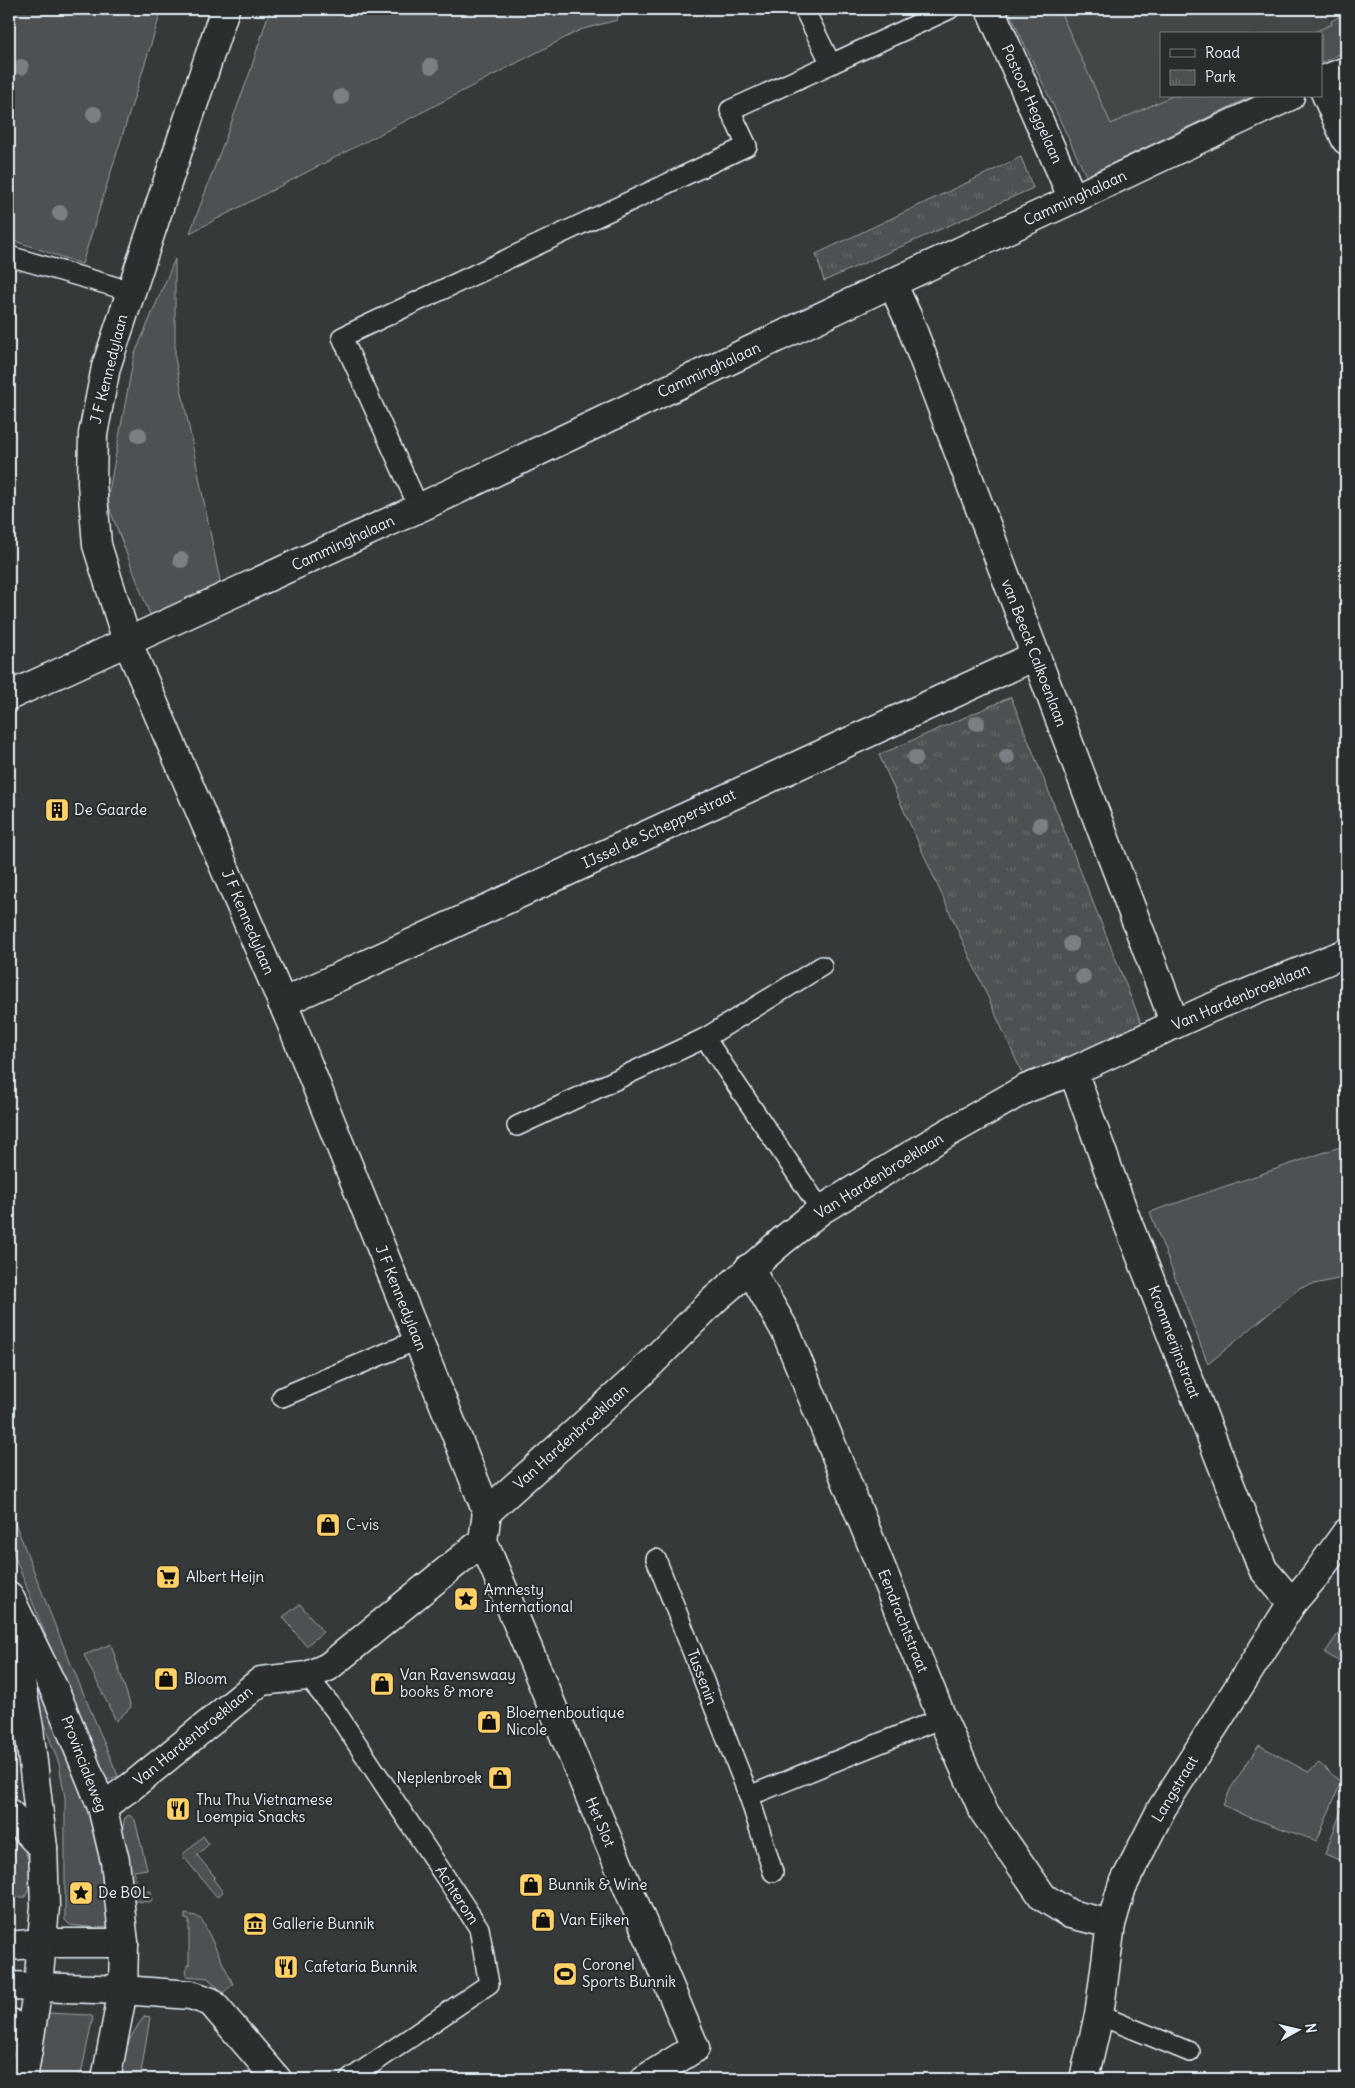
<svg xmlns="http://www.w3.org/2000/svg" width="1355" height="2088" font-family="Delius,sans-serif">
<style>
.built{fill:#424647}
.grass{fill:#4d5152;stroke:#9aa1a5}
.park{fill:url(#park-tufts);stroke:#9aa1a5}
.lines{fill:none;stroke-linecap:round;stroke-linejoin:round}
.lane-casing{stroke:#e8f1f8;stroke-width:22}
.street-casing{stroke:#e8f1f8;stroke-width:31}
.secondary-casing{stroke:#e8f1f8;stroke-width:31}
.lane{stroke:#2a2d2e;stroke-width:19}
.street{stroke:#2a2d2e;stroke-width:28}
.secondary{stroke:#2a2d2e;stroke-width:28}
.tree{fill:#7a7f83}
.labels{text-anchor:middle;stroke-width:4.5;stroke-linejoin:round;paint-order:stroke}
.street-label{font-size:15px;fill:#e8f1f8;stroke:#2a2d2e}
.poi-label{font-size:15px;fill:#e8f1f8;stroke:#2a2d2e;text-anchor:start}
</style>
<defs>
<pattern id="park-tufts" width="24" height="20" patternUnits="userSpaceOnUse" patternTransform="scale(1.25)"><rect width="24" height="20" fill="#4d5152"/><path d="M3 7l-1-3M5 7V3M7 7l1-3M15 17l-1-3M17 17v-4M19 17l1-3" fill="none" stroke="#676a6c"/></pattern>
</defs>
<rect width="100%" height="100%" fill="#35393a"/>
<filter id="ink" filterUnits="userSpaceOnUse"><feTurbulence type="fractalNoise" baseFrequency=".02" numOctaves="2"/><feDisplacementMap in="SourceGraphic" scale="10" xChannelSelector="R" yChannelSelector="G"/><feConvolveMatrix kernelMatrix="1 2 1 2 8 2 1 2 1" color-interpolation-filters="sRGB"/></filter>
<g filter="url(#ink)">
<polygon class="built" points="1058,9 1324,9 1332,24 1310,34 1161,34 1161,96 1172,96 1111,124"/>
<g class="grass">
<polygon points="9,9 162,9 82,264 9,239"/>
<polygon points="270,9 619,9 617,20 580,30 190,233 249,75"/>
<polygon points="1008,9 1059,9 1111,124 1172,96 1252,96 1086,176"/>
<polygon points="1346,13 1346,51 1321,63 1321,34 1310,34 1332,24 1331,21"/>
<polygon points="175,259 175,358 221,586 150,615 107,502 134,356"/>
<polygon points="1346,1145 1346,1277 1301,1287 1208,1364 1150,1212"/>
<polygon points="9,1507 54,1623 118,1776 103,1782 9,1542"/>
<polygon points="300,1604 323,1632 306,1646 283,1617"/>
<polygon points="1346,1622 1346,1640 1340,1650 1346,1654 1346,1666 1325,1653"/>
<polygon points="111,1644 131,1707 116,1721 84,1655"/>
<polygon points="28,1654 87,1802 104,1865 108,1926 105,1929 70,1925 65,1920 65,1798 59,1764 36,1703"/>
<polygon points="1259,1745 1308,1772 1319,1763 1341,1782 1317,1841 1249,1817 1223,1805 1231,1788"/>
<polygon points="1346,1798 1346,1863 1325,1854"/>
<polygon points="129,1815 135,1820 147,1869 134,1871 139,1892 151,1891 152,1900 150,1902 133,1901 131,1899 122,1831 125,1818"/>
<polygon points="203,1836 209,1844 197,1855 215,1877 213,1879 223,1892 217,1897 182,1855"/>
<path d="M14,1837C30,1852 37,1877 25,1897H10L9,1894V1841Z"/>
<polygon points="185,1914 196,1916 202,1920 233,1984 223,1993 208,1978 186,1976 187,1965 189,1965 189,1920 185,1919"/>
<polygon points="47,2013 89,2015 93,2017 80,2079 30,2079"/>
<path d="M145,2016L150,2017L140,2079H117C123,2055 129,2035 145,2016Z"/>
</g>
<g class="park">
<polygon points="1021,157 1033,188 824,281 816,254"/>
<polygon points="1011,697 1144,1030 1026,1082 879,755"/>
</g>
<g class="lines">
<defs>
<g id="lane">
<polyline points="831,64 950,9"/>
<polyline points="9,256 130,291"/>
<polyline points="419,508 342,337 747,146 730,110 831,64 804,9"/>
<polyline points="705,1038 821,1210"/>
<polyline points="517,1126 705,1038 822,966"/>
<polyline points="282,1397 417,1340"/>
<polyline points="656,1559 749,1796 773,1872"/>
<polyline points="307,1676 334,1709 479,1928 489,1984 350,2079"/>
<polyline points="749,1796 942,1718"/>
<polyline points="1099,2015 1190,2052"/>
</g>
<g id="street">
<polyline points="225,9 106,367 93,434 92,483 97,545 127,641 292,1025 487,1512 483,1541 695,2048 645,2079"/>
<polyline points="990,9 1073,199"/>
<polyline points="1321,81 1346,71"/>
<polyline points="1321,83 1346,140"/>
<polyline points="892,283 908,318 1175,1024"/>
<polyline points="9,696 419,508 892,283 1073,199 1290,96"/>
<polyline points="282,1003 1035,656"/>
<polyline points="1073,1071 1125,1216 1263,1569 1292,1603"/>
<polyline points="749,1268 786,1332 942,1718 984,1812 1043,1897 1070,1914 1111,1924"/>
<polyline points="487,1512 636,1378 714,1300 782,1241 821,1210 944,1135 1025,1089 1073,1071 1208,1009 1346,953"/>
<polyline points="102,1807 132,1786 261,1681 307,1676 328,1667 483,1541"/>
<polyline points="9,1813 43,1848"/>
<polyline points="9,1946 41,1943 124,1943"/>
<polyline points="9,1986 123,1990 191,1995 211,2002 277,2079"/>
<polyline points="9,2022 28,2050"/>
<polyline points="1084,2079 1099,2015 1111,1924 1122,1887 1162,1808 1292,1603 1315,1576 1346,1533"/>
</g>
<g id="secondary">
<polyline points="9,1596 56,1693 102,1807 115,1861 124,1943 123,1990 106,2079"/>
<polyline points="10,1620 29,1728 43,1848 45,1906 38,1987 23,2079"/>
</g>
</defs>
<use href="#lane" class="lane-casing"/>
<use href="#street" class="street-casing"/>
<use href="#secondary" class="secondary-casing"/>
<use href="#lane" class="lane"/>
<use href="#street" class="street"/>
<use href="#secondary" class="secondary"/>
</g>
<g class="tree">
<circle cx="431" cy="66" r="8"/>
<circle cx="21" cy="67" r="8"/>
<circle cx="341" cy="97" r="8"/>
<circle cx="94" cy="114" r="8"/>
<circle cx="60" cy="213" r="8"/>
<circle cx="139" cy="435" r="8"/>
<circle cx="181" cy="560" r="8"/>
<circle cx="977" cy="723" r="8"/>
<circle cx="1007" cy="757" r="8"/>
<circle cx="915" cy="758" r="8"/>
<circle cx="1040" cy="825" r="8"/>
<circle cx="1071" cy="944" r="8"/>
<circle cx="1083" cy="977" r="8"/>
</g>
</g>
<defs>
<symbol id="building-square" viewBox="-11 -11 22 22"><rect x="-9" y="-9" width="18" height="18" rx="4" fill="#ffd166" stroke="#2a2d2e"/><path d="M-4-6H4V6H1V3H-1V6H-4ZM-2.5-4.3h1.7v1.8h-1.7ZM.8-4.3h1.7v1.8H.8ZM-2.5-1h1.7V.8h-1.7ZM.8-1h1.7V.8H.8Z" fill="#111"/></symbol>
<symbol id="shop-square" viewBox="-11 -11 22 22"><rect x="-9" y="-9" width="18" height="18" rx="4" fill="#ffd166" stroke="#2a2d2e"/><path d="M-5-2.5h2.3a2.7 3.5 0 0 1 5.4 0H5L5.5 6h-11ZM-1.5-2.5h3a1.5 2.3 0 0 0-3 0Z" fill="#111"/></symbol>
<symbol id="supermarket-square" viewBox="-11 -11 22 22"><rect x="-9" y="-9" width="18" height="18" rx="4" fill="#ffd166" stroke="#2a2d2e"/><path d="M-6-5.5h2.5l.6 2H6L4.5 2H-2.5L-4.4-4H-6ZM-1.5 3.2a1.3 1.3 0 1 0 .1 0ZM3 3.2a1.3 1.3 0 1 0 .1 0Z" fill="#111"/></symbol>
<symbol id="sight-square" viewBox="-11 -11 22 22"><rect x="-9" y="-9" width="18" height="18" rx="4" fill="#ffd166" stroke="#2a2d2e"/><path d="M0-6L1.8-2.2L6-1.7L2.9 1.2L3.7 5.4L0 3.3L-3.7 5.4L-2.9 1.2L-6-1.7L-1.8-2.2Z" fill="#111"/></symbol>
<symbol id="restaurant-square" viewBox="-11 -11 22 22"><rect x="-9" y="-9" width="18" height="18" rx="4" fill="#ffd166" stroke="#2a2d2e"/><path d="M-5-6h1v4h1v-4h1v4h1v-4h1v5L-1.5 .5V6h-2V.5L-5-1ZM5-6V6H3V1.5H1.5Q1.5-4 5-6Z" fill="#111"/></symbol>
<symbol id="museum-square" viewBox="-11 -11 22 22"><rect x="-9" y="-9" width="18" height="18" rx="4" fill="#ffd166" stroke="#2a2d2e"/><path d="M0-6L6-3V-2H-6V-3ZM-5-1h2V3h-2ZM-1-1h2V3h-2ZM3-1h2V3H3ZM-6 4H6V6H-6Z" fill="#111"/></symbol>
<symbol id="stadium-square" viewBox="-11 -11 22 22"><rect x="-9" y="-9" width="18" height="18" rx="4" fill="#ffd166" stroke="#2a2d2e"/><path d="M0-5a6.5 5 0 1 0 0 10a6.5 5 0 1 0 0-10ZM-3.5-1.8h7v3.6h-7Z" fill="#111"/></symbol>
</defs>
<g fill-rule="evenodd">
<use href="#building-square" x="43" y="796" width="28" height="28"/>
<use href="#shop-square" x="314" y="1511" width="28" height="28"/>
<use href="#supermarket-square" x="154" y="1563" width="28" height="28"/>
<use href="#sight-square" x="452" y="1585" width="28" height="28"/>
<use href="#shop-square" x="152" y="1665" width="28" height="28"/>
<use href="#shop-square" x="368" y="1670" width="28" height="28"/>
<use href="#shop-square" x="475" y="1708" width="28" height="28"/>
<use href="#shop-square" x="486" y="1764" width="28" height="28"/>
<use href="#restaurant-square" x="164" y="1795" width="28" height="28"/>
<use href="#shop-square" x="517" y="1871" width="28" height="28"/>
<use href="#sight-square" x="67" y="1879" width="28" height="28"/>
<use href="#shop-square" x="529" y="1906" width="28" height="28"/>
<use href="#museum-square" x="241" y="1910" width="28" height="28"/>
<use href="#restaurant-square" x="272" y="1953" width="28" height="28"/>
<use href="#stadium-square" x="551" y="1960" width="28" height="28"/>
</g>
<g class="labels">
<g class="street-label">
<text transform="translate(1032 104) rotate(66)" y="5">Pastoor Heggelaan</text>
<text transform="translate(1075 198) rotate(-25)" y="5">Camminghalaan</text>
<text transform="translate(109 369) rotate(-76)" y="5">J F Kennedylaan</text>
<text transform="translate(709 370) rotate(-25)" y="5">Camminghalaan</text>
<text transform="translate(343 543) rotate(-25)" y="5">Camminghalaan</text>
<text transform="translate(1034 653) rotate(69)" y="5">van Beeck Calkoenlaan</text>
<text transform="translate(659 829) rotate(-25)" y="5">IJssel de Schepperstraat</text>
<text transform="translate(248 922) rotate(67)" y="5">J F Kennedylaan</text>
<text transform="translate(1241 997) rotate(-23)" y="5">Van Hardenbroeklaan</text>
<text transform="translate(879 1176) rotate(-32)" y="5">Van Hardenbroeklaan</text>
<text transform="translate(401 1298) rotate(68)" y="5">J F Kennedylaan</text>
<text transform="translate(1174 1342) rotate(69)" y="5">Krommerijnstraat</text>
<text transform="translate(571 1437) rotate(-42)" y="5">Van Hardenbroeklaan</text>
<text transform="translate(903 1621) rotate(68)" y="5">Eendrachtstraat</text>
<text transform="translate(702 1677) rotate(69)" y="5">Tussenin</text>
<text transform="translate(193 1736) rotate(-39)" y="5">Van Hardenbroeklaan</text>
<text transform="translate(84 1764) rotate(69)" y="5">Provincialeweg</text>
<text transform="translate(1175 1789) rotate(-59)" y="5">Langstraat</text>
<text transform="translate(600 1822) rotate(67)" y="5">Het Slot</text>
<text transform="translate(457 1895) rotate(57)" y="5">Achterom</text>
</g>
<g class="poi-label">
<text x="74" y="815">De Gaarde</text>
<text x="346" y="1530">C-vis</text>
<text x="186" y="1582">Albert Heijn</text>
<text x="484" y="1595">Amnesty<tspan x="484" dy="17">International</tspan></text>
<text x="400" y="1680">Van Ravenswaay<tspan x="400" dy="17">books &amp; more</tspan></text>
<text x="184" y="1684">Bloom</text>
<text x="506" y="1718">Bloemenboutique<tspan x="506" dy="17">Nicole</tspan></text>
<text x="482" y="1783" text-anchor="end">Neplenbroek</text>
<text x="196" y="1805">Thu Thu Vietnamese<tspan x="196" dy="17">Loempia Snacks</tspan></text>
<text x="548" y="1890">Bunnik &amp; Wine</text>
<text x="98" y="1898">De BOL</text>
<text x="560" y="1925">Van Eijken</text>
<text x="272" y="1929">Gallerie Bunnik</text>
<text x="582" y="1970">Coronel<tspan x="582" dy="17">Sports Bunnik</tspan></text>
<text x="304" y="1972">Cafetaria Bunnik</text>
</g>
</g>
<rect width="1355" height="2088" fill="none" stroke="#2a2d2e" stroke-width="30"/>
<rect x="15" y="15" width="1325" height="2058" fill="none" stroke="#e8f1f8" stroke-width="2" filter="url(#ink)"/>
<rect x="1160" y="32" width="162" height="65" fill="#2a2d2e" stroke="#767b7f"/>
<rect x="1170" y="49" width="25" height="8" fill="#2a2d2e" stroke="#767b7f"/>
<text x="1205" y="58" font-size="15" fill="#e8f1f8">Road</text>
<rect x="1170" y="70" width="25" height="15" fill="url(#park-tufts)" stroke="#767b7f"/>
<text x="1205" y="82" font-size="15" fill="#e8f1f8">Park</text>
<g transform="translate(1298 2030) rotate(82)" stroke="#2a2d2e" stroke-width="4" paint-order="stroke">
<path d="M0-4L9 19L0 12L-9 19Z" fill="#e8f1f8"/>
<text y="-8" font-size="14" font-weight="bold" text-anchor="middle" fill="#e8f1f8">N</text>
</g>
</svg>
